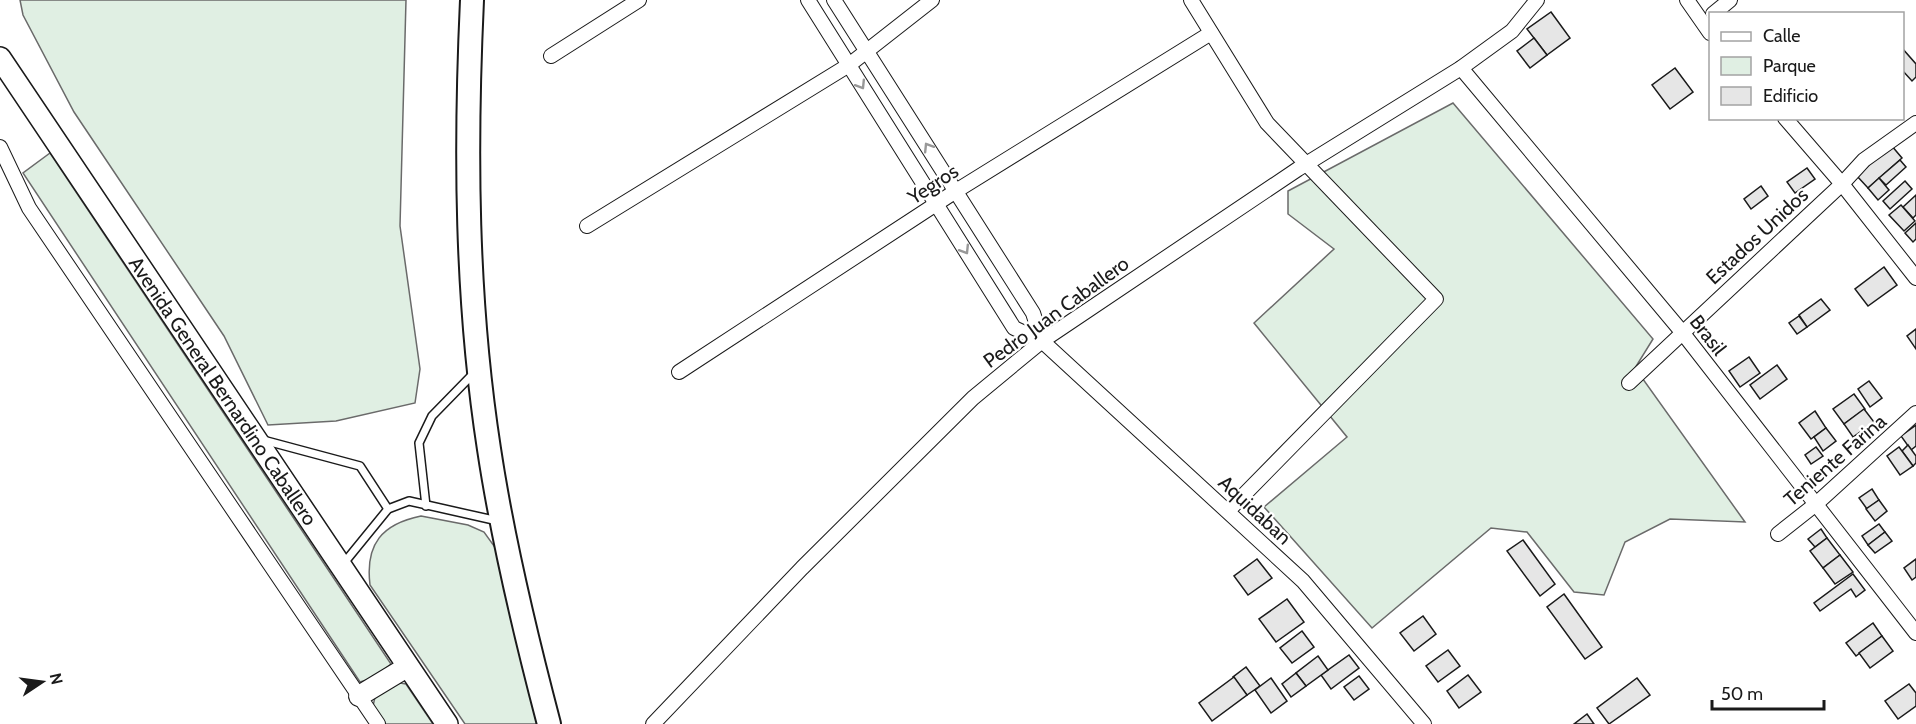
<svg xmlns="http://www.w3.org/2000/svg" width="1916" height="724" font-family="Cabin,sans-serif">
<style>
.green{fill:#e0efe3;stroke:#6a6a6a;stroke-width:1.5}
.building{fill:#e6e6e6;stroke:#1a1a1a;stroke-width:1.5}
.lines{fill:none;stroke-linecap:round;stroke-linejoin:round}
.service-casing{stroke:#1a1a1a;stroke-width:10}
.minor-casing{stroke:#1a1a1a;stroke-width:16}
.secondary-casing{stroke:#1a1a1a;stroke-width:22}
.primary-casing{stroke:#1a1a1a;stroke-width:24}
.trunk-casing{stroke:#1a1a1a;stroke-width:26}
.service{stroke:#fff;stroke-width:7}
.minor{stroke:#fff;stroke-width:14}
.secondary{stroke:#fff;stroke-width:20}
.primary{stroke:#fff;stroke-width:21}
.trunk{stroke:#fff;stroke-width:22}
.oneway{stroke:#989898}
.labels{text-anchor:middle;stroke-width:4.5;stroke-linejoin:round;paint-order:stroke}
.street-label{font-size:20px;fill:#1a1a1a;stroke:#fff}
</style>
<rect width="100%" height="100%" fill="#fff"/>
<g class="green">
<polygon points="20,0 406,0 400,226 420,369 415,403 336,421 268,425 224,336 74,112 23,15"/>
<polygon points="1453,103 1653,339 1635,368 1745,522 1670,519 1625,542 1604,595 1574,592 1527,532 1491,528 1372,628 1264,507 1347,437 1254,323 1334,249 1288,214 1288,191"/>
<polygon points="50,153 391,664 373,678 360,682 23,173"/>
<path d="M421,516L468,525L484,532L502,557L541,724H465L370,585C365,544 382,524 421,516Z"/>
<polygon points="400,683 406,684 433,724 381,724 372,710 376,693"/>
</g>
<g class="building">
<polygon points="1551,12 1570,38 1547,55 1527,29"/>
<polygon points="1534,38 1547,55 1530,68 1517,51"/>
<polygon points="1902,48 1916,64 1916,77 1912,81 1902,70"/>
<polygon points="1675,68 1693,92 1670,109 1652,85"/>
<polygon points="1891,145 1902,158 1868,188 1857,176"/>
<polygon points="1900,160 1906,167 1886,185 1879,178"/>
<polygon points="1807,168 1815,179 1795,193 1787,182"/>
<polygon points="1879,178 1889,190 1878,200 1868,188"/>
<polygon points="1905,181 1912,189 1890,209 1883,201"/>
<polygon points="1761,186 1768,196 1751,209 1744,199"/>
<polygon points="1916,195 1916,215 1913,218 1903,207"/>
<polygon points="1901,205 1915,221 1904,231 1889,215"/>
<polygon points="1916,223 1916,239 1913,242 1905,233"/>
<polygon points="1884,267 1897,285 1868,306 1855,289"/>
<polygon points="1821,299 1830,310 1807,327 1799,315"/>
<polygon points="1799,316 1807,327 1797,334 1789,323"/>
<polygon points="1916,329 1916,349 1907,336"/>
<polygon points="1749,357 1760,373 1740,387 1729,371"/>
<polygon points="1777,365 1787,379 1760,399 1750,385"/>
<polygon points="1869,381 1882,398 1870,407 1858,389"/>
<polygon points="1854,394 1865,409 1844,424 1833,409"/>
<polygon points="1864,409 1874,422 1853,437 1844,424"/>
<polygon points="1815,411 1826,428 1811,439 1799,423"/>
<polygon points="1916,425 1916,446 1911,450 1901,436"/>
<polygon points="1826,428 1836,441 1823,451 1814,437"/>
<polygon points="1908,445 1916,456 1916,463 1913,466 1902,451"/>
<polygon points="1816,447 1823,456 1811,464 1805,455"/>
<polygon points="1899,447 1913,466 1900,475 1887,456"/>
<polygon points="1872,489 1879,500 1867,509 1859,498"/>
<polygon points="1879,500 1887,511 1875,521 1866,509"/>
<polygon points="1879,524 1885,532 1868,545 1862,536"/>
<polygon points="1821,529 1827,538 1815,547 1808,539"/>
<polygon points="1885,532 1892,541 1875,553 1868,545"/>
<polygon points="1827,538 1840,555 1823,568 1810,551"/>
<polygon points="1523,540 1555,584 1540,596 1507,551"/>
<polygon points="1840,555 1853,572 1835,584 1823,568"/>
<polygon points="1257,559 1272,578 1248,595 1234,576"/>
<polygon points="1916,559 1916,577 1912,580 1904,568"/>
<polygon points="1853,574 1865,590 1856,597 1851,589 1820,611 1814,603"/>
<polygon points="1564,594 1602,647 1585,659 1547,607"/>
<polygon points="1287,599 1304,622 1276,642 1259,619"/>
<polygon points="1423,616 1436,634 1414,651 1400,633"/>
<polygon points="1873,623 1882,636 1856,656 1846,643"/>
<polygon points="1302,631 1314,647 1292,663 1280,648"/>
<polygon points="1882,636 1893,651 1870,668 1859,653"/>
<polygon points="1448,650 1460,666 1438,682 1426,666"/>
<polygon points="1349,655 1359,668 1331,689 1321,675"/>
<polygon points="1318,656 1328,670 1306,686 1296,673"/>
<polygon points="1246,667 1260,686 1247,695 1233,677"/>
<polygon points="1296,673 1306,686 1291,697 1282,684"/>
<polygon points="1468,675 1481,692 1459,708 1447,691"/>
<polygon points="1359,676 1369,689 1354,700 1344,687"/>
<polygon points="1234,677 1247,695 1212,721 1199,703"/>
<polygon points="1271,678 1287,701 1271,713 1255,690"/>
<polygon points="1637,678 1650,695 1609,724 1597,708"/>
<polygon points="1909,684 1916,693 1916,706 1898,719 1885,701"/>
<polygon points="1587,714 1594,724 1574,724"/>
</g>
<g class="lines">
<defs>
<g id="service">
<polyline points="263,440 360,466 388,509"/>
<polyline points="426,506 419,443 432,416 474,373"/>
<polyline points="344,563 388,509 409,501 498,521"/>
</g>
<g id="minor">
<polyline points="808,0 1014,328 1042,341 1303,581 1424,724"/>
<polyline points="834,0 1033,313 1042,341"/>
<polyline points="1191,0 1267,123 1436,299 1228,511"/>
<polyline points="1687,0 1710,33"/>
<polyline points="1713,14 1730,0"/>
<polyline points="551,56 639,0"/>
<polyline points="1461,68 1682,332 1916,633"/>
<polyline points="1785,118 1842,184 1916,278"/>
<polyline points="0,147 29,208 378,724"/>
<polyline points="587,226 849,65 932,0"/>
<polyline points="679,372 956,191 1211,33"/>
<polyline points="1629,383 1842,184 1864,160 1916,123"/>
<polyline points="1778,534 1816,504 1916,413"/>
<polyline points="653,724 802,568 973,398 1042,341 1298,169 1461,68 1512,31 1537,0"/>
</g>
<polyline id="secondary" points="359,696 407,667"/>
<polyline id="primary" points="0,58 447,724"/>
<path id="trunk" d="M472,0C465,150 466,300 489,449C503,542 525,633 549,724"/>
</defs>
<use href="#service" class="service-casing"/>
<use href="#minor" class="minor-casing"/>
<use href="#secondary" class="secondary-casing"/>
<use href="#primary" class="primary-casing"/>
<use href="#trunk" class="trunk-casing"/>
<use href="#service" class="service"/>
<use href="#minor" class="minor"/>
<use href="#secondary" class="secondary"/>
<use href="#primary" class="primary"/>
<use href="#trunk" class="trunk"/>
</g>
<defs><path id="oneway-chevron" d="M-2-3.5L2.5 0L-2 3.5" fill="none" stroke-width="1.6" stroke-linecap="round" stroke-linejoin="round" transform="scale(1.5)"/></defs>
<g class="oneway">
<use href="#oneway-chevron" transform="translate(861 85) rotate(58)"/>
<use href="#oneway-chevron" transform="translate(928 147) rotate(-122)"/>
<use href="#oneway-chevron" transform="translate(965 250) rotate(58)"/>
</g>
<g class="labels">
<g class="street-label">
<text transform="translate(933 184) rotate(-33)" y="7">Yegros</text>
<text transform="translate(1757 236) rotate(-43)" y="7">Estados Unidos</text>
<text transform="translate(1056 312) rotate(-36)" y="7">Pedro Juan Caballero</text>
<text transform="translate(1708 335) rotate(52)" y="7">Brasil</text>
<text transform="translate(223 391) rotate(56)" y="7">Avenida General Bernardino Caballero</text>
<text transform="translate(1835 460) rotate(-41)" y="7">Teniente Farina</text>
<text transform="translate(1255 510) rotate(43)" y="7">Aquidaban</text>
</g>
</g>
<rect x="1709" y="12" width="195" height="108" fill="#ffffff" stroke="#a3a3a3" stroke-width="1.5"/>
<rect x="1721" y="32" width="30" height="9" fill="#ffffff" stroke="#a3a3a3" stroke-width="1.5"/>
<text x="1763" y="42" font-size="18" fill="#1a1a1a">Calle</text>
<rect x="1721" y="57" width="30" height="18" fill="#e0efe3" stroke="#a3a3a3" stroke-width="1.5"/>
<text x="1763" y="72" font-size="18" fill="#1a1a1a">Parque</text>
<rect x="1721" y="87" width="30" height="18" fill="#e6e6e6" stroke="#a3a3a3" stroke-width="1.5"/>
<text x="1763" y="102" font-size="18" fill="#1a1a1a">Edificio</text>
<g transform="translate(42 682) rotate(77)" stroke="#ffffff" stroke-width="4.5" paint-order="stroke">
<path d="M0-4.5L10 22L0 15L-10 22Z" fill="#1a1a1a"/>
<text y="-9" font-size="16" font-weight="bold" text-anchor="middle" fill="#1a1a1a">N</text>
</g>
<path d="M1712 700v9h112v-9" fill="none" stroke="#1a1a1a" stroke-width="3"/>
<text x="1721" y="700" font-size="18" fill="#1a1a1a" stroke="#ffffff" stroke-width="4.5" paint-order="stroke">50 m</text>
</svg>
